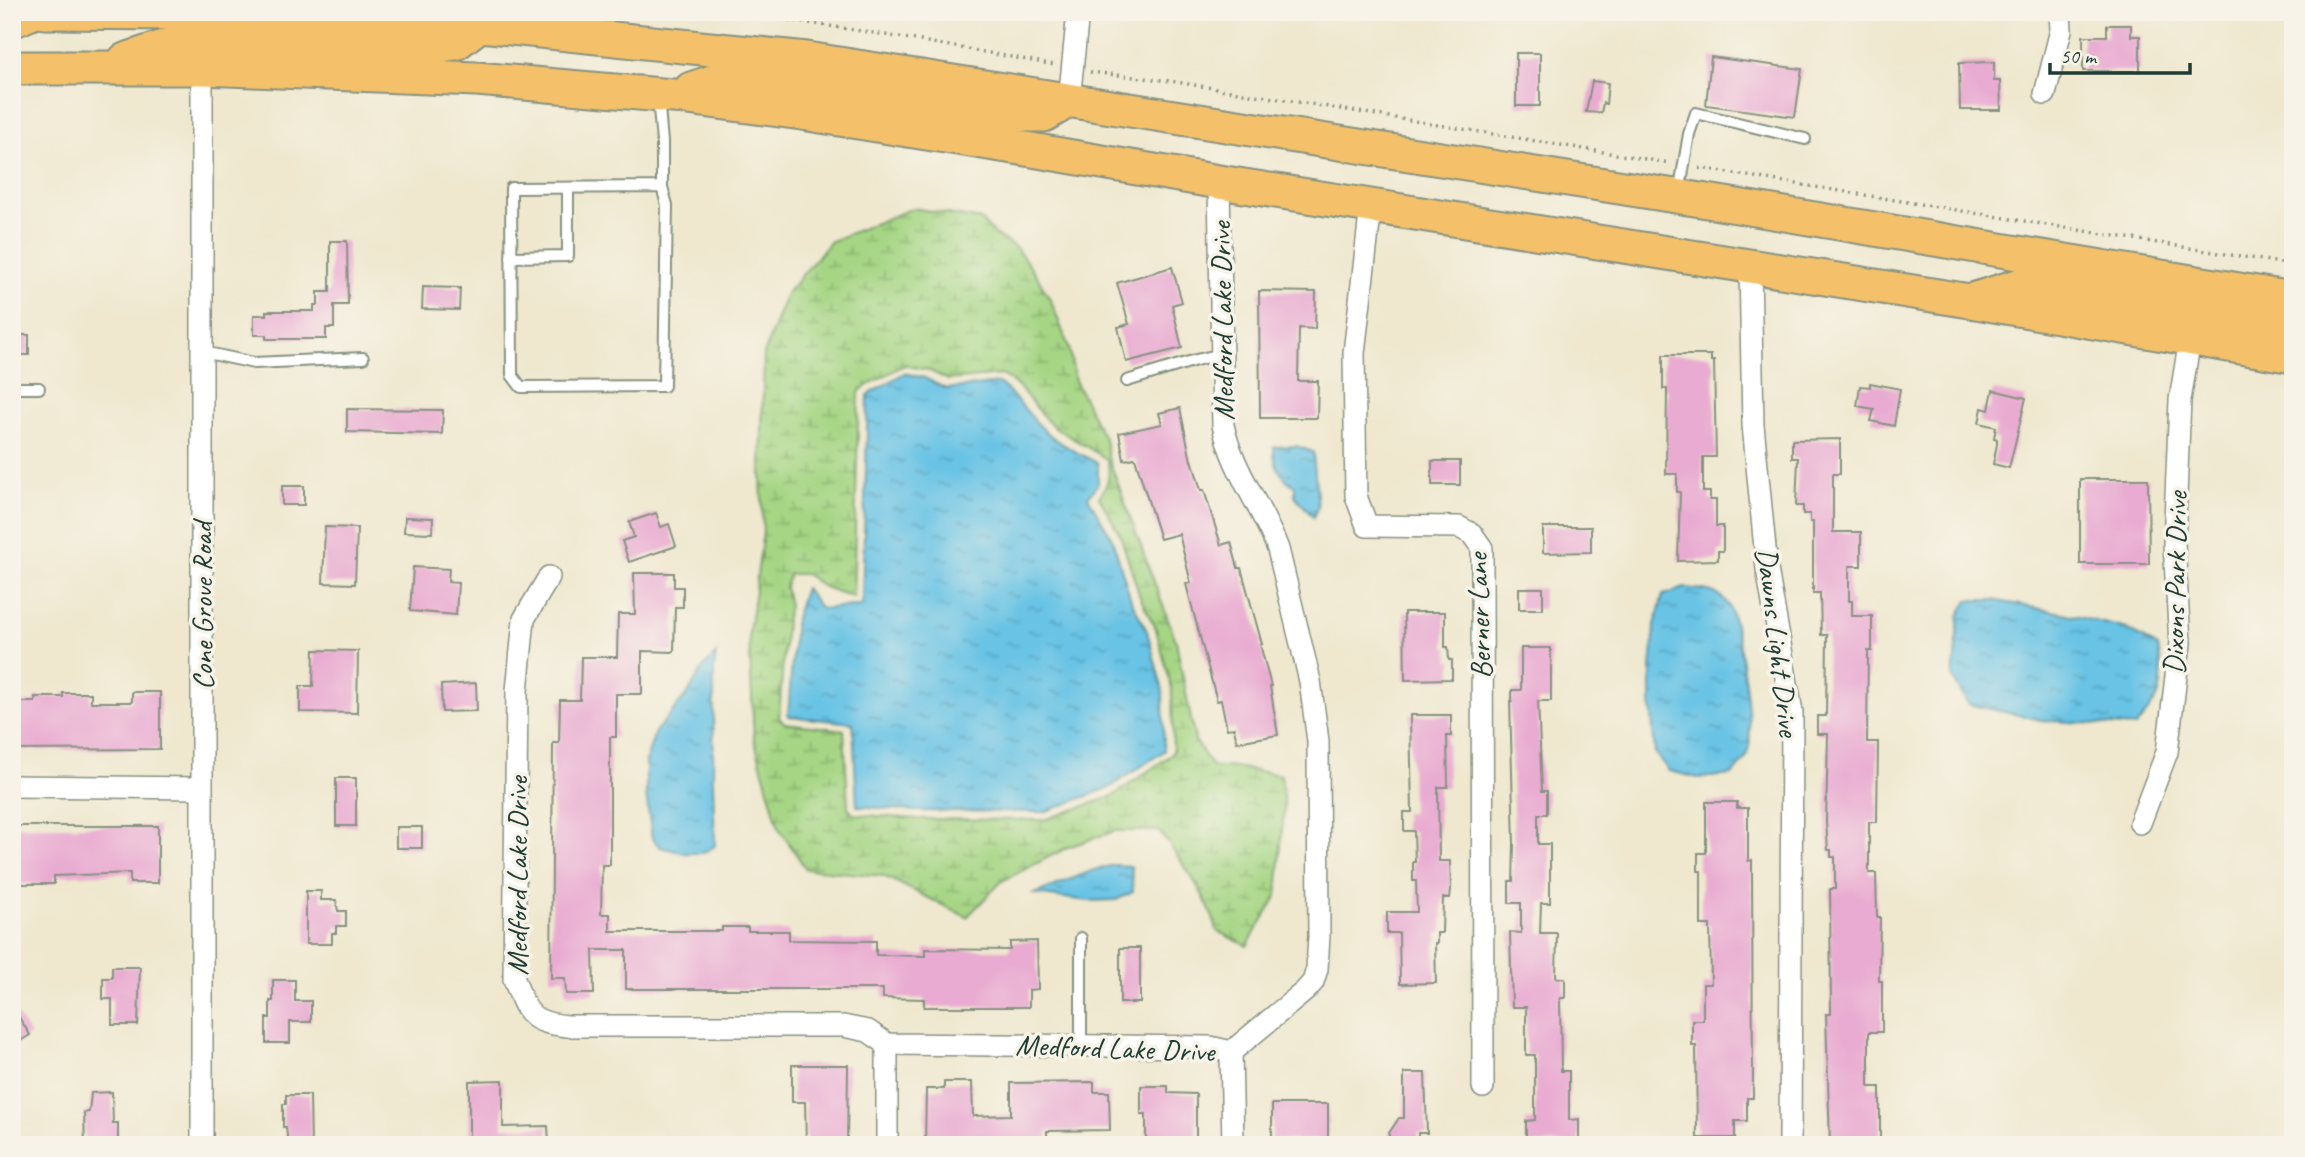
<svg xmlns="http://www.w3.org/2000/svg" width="2305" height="1157" font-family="Caveat,sans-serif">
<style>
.wetland{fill:url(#wetland-marsh);stroke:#628a5c;stroke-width:2;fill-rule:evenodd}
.water{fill:url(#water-ripples);stroke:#43808c;stroke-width:2}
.building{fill:#e9abd1}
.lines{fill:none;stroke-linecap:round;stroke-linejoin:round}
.lane-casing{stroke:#879282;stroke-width:14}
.street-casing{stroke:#879282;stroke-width:24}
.primary-casing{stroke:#879282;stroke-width:37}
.path{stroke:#879282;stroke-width:3.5;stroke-dasharray:2 5;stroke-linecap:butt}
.lane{stroke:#fff;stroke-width:10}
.street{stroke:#fff;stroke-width:21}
.primary{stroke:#f4c16a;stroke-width:33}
.labels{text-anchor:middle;stroke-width:7;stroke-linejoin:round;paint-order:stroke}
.street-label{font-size:30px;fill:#1f3d34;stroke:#f7f3e8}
</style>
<defs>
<pattern id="wetland-marsh" width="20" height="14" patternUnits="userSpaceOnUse" patternTransform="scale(1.75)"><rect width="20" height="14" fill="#a6d684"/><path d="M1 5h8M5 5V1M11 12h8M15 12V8" fill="none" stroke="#87af6d"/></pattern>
<pattern id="water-ripples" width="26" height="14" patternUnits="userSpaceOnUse" patternTransform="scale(1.75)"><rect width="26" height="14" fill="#67c3e5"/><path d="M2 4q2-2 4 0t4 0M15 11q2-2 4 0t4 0" fill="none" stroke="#54a0ba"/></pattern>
</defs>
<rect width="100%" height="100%" fill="#f7f3e8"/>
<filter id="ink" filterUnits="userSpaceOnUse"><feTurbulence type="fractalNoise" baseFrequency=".0143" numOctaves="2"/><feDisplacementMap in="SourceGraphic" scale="14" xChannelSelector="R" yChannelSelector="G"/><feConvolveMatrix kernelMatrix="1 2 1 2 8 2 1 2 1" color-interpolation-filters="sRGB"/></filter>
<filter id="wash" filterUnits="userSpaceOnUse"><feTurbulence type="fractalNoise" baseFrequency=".00686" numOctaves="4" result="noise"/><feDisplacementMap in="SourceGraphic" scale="28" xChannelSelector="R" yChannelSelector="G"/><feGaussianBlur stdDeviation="1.57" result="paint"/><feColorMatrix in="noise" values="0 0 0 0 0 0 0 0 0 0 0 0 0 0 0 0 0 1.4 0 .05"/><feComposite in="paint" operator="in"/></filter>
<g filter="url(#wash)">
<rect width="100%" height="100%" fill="#efe8cf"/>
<path class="wetland" d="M913,208L981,220L993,233L1017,249L1035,273L1051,301L1069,348L1075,381L1105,440L1108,457L1176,641L1195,740L1212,767H1234L1281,775L1284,807L1277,896L1247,946L1217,931C1209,897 1180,859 1159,831H1115L1068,847L1002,881L967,917L884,876L806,869L779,828L754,739L749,633L763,532L761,470L764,354L786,294L831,241ZM904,365L928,370L948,380L1001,375C1025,385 1035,414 1056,428C1064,434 1105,456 1107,461C1111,474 1107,487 1099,497L1120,534L1140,597L1156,629L1172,689L1173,751L1171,755L1113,796L1044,820L917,819L853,814L848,807L844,730L785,723L779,718L786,619L789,606L785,587L789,574H805L824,587L853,597L859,392L863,388Z"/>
<g class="water">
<path d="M904,373L925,378L946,389L999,383C1017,397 1029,416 1045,431C1061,445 1080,454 1098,463V483L1088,497L1112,538L1131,600L1147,631L1163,691L1164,751L1109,788L1044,812L917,811L857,806L853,723L788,716L795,619L805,588L821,609L862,605L868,395Z"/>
<path d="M1296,446L1313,452L1318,507L1313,517L1295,496V486C1280,477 1273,465 1274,447Z"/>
<path d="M1685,588C1701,590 1719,589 1728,605C1739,624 1754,732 1748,753C1746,760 1737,769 1732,775L1698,778L1669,771L1655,753L1651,706V667L1655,625L1663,595Z"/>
<path d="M1993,600L2063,613L2127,629L2158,647C2165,689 2163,695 2135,727L2041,720L1968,704L1953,678L1959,616L1968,600Z"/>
<polygon points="716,654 714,669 713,781 715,846 703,853 685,853 660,847 652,838 646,794 646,761 655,732 687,695 703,668"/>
<polygon points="1114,865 1131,866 1133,892 1116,900 1088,901 1034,894 1094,870"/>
</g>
<g id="blocks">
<g class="building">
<polygon points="2107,25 2131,25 2131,36 2140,36 2140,71 2083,71 2083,36 2107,36"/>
<rect x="1516" y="53" width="24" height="53"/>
<polygon points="1711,57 1802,69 1795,117 1706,105"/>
<polygon points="1994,62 1994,81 2000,81 2001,110 1960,110 1959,63"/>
<polygon points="1592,81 1608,83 1606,104 1603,103 1601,113 1586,112"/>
<polygon points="330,241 347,241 348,305 334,305 334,328 326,328 326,339 266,339 266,335 254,335 254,315 266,315 266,311 314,311 314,305 318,305 318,292 330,292"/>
<polygon points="1172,267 1182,302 1172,305 1182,348 1126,362 1118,327 1129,324 1117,283"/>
<polygon points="423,287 460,288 459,310 422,309"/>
<polygon points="1259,291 1316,292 1315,329 1299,328 1298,381 1318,381 1317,418 1260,418"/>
<rect x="12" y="335" width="17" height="20"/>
<polygon points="1663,355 1711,355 1711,361 1714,361 1716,457 1703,457 1703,492 1710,492 1710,500 1716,500 1716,526 1723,526 1723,551 1718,551 1718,560 1678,561 1680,492 1677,492 1677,474 1666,474 1667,389 1663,389"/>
<polygon points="1870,383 1900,389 1894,426 1871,421 1874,409 1857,406 1860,386 1870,387"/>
<polygon points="1993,390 2026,398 2009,468 1993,464 1997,444 1997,439 1994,438 1996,427 1979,423 1982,408 1989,410"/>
<polygon points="1180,408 1191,461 1192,460 1201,490 1204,490 1221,545 1231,542 1238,568 1241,568 1262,644 1260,644 1271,686 1270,686 1278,735 1237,742 1234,728 1227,729 1221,700 1217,701 1186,584 1191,583 1179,534 1160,539 1135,458 1124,460 1119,433 1162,424 1159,413"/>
<polygon points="347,409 443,410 442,434 347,432"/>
<polygon points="1840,439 1840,474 1833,474 1833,532 1861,532 1861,566 1849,566 1849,601 1852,601 1852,616 1872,616 1872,651 1868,651 1867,742 1878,742 1877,822 1869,822 1869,873 1876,873 1877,917 1880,917 1879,981 1882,981 1882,1032 1869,1032 1869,1087 1880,1087 1880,1141 1877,1141 1877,1145 1830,1145 1826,1014 1831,1014 1830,889 1835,889 1835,857 1831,857 1831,850 1828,850 1826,822 1828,734 1817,734 1817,716 1826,716 1827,635 1821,635 1820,593 1813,593 1813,522 1810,522 1810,514 1803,514 1803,506 1796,506 1798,458 1792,458 1792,440"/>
<rect x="1432" y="461" width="28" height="24"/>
<polygon points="2080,479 2148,479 2149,564 2080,564"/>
<rect x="282" y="486" width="22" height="19"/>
<polygon points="656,513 661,527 669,524 676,546 629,562 622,541 634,537 629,522"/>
<polygon points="405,517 433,518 432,533 404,532"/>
<polygon points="325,527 357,528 355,584 323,583"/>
<polygon points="1543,527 1591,527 1591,552 1543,553"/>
<polygon points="413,567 449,569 448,582 458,583 456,615 410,611"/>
<polygon points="634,573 674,573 674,587 683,587 683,607 675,607 674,652 642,651 642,694 616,694 616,737 610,737 610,865 602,865 601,914 610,914 610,931 722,931 722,927 748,927 748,931 789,931 789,940 876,941 876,955 925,956 925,949 1010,950 1010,942 1037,941 1038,989 1029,990 1029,1007 924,1007 924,999 883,998 883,989 626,989 626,950 593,950 594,994 566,994 565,978 551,978 553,743 559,743 560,700 580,700 581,657 617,657 618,614 635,614"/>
<rect x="1519" y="588" width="24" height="21"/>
<polygon points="1404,612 1445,612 1445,647 1448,647 1449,660 1452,660 1452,679 1405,680"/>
<polygon points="1521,648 1551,648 1551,701 1538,701 1542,791 1547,791 1547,814 1538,814 1538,844 1550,844 1550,903 1541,903 1540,933 1557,933 1556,978 1565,978 1565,998 1560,998 1561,1071 1569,1071 1569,1120 1579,1119 1579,1143 1526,1144 1526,1121 1535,1120 1535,1055 1526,1055 1526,1007 1512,1007 1510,932 1521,933 1521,903 1509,903 1509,881 1513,881 1514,844 1510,701 1512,701 1512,690 1521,690"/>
<polygon points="314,650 358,651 357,713 300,712 300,686 313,686"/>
<polygon points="476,683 477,711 442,712 441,685"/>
<polygon points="132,692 160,692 160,749 12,750 12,707 14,707 14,702 35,702 35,697 63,697 63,693 91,693 91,702 132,702"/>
<polygon points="1410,715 1451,715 1451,736 1447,736 1448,787 1438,787 1439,861 1450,861 1451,890 1450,898 1443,898 1442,933 1437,933 1437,943 1435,943 1436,983 1400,984 1399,933 1387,933 1387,912 1417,912 1416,881 1413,881 1413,862 1415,862 1414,831 1404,831 1404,812 1412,812"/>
<rect x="336" y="778" width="20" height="48"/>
<polygon points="1706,802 1737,802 1737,808 1748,808 1748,861 1752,860 1753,1098 1747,1098 1747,1121 1735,1121 1735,1138 1697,1138 1696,1046 1692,1046 1692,1020 1703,1020 1703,984 1711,984 1710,925 1701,925 1701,871 1698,871 1698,853 1706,853"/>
<polygon points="12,826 158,826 158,883 130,883 130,873 54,876 54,884 12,884"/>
<rect x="396" y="827" width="26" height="21"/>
<polygon points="306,891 321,891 321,900 336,900 338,911 346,911 346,926 336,926 336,933 332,933 332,944 306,944"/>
<rect x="1120" y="948" width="20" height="55"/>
<polygon points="112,967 140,967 138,1025 112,1025 112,999 103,999 103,978 112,978"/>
<polygon points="273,980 295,980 295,1001 311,1001 311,1022 290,1022 290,1043 266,1043 266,1018 270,1018 270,1001 273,1001"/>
<polygon points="12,1006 30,1035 12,1046"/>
<polygon points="792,1065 848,1065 847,1144 806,1145 805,1102 792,1102"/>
<polygon points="1404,1073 1425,1073 1427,1133 1418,1133 1418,1143 1389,1143 1389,1133 1399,1118 1404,1118"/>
<polygon points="503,1080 503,1127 548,1126 549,1144 469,1145 469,1081"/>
<polygon points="944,1082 972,1082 973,1116 1011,1115 1011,1083 1094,1082 1094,1092 1109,1092 1110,1130 1047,1131 1047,1140 925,1145 926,1089 944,1089"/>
<polygon points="1141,1086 1168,1086 1168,1093 1196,1094 1196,1141 1179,1141 1179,1145 1146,1145 1146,1114 1141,1114"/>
<polygon points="112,1092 113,1123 118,1123 118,1145 85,1145 84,1113 89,1112 91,1093"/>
<polygon points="286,1095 310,1095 311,1145 288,1145 286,1127 283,1127 283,1104 286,1104"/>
<rect x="1272" y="1104" width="56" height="36"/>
</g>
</g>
</g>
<g filter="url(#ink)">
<use href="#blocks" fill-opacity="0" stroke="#879282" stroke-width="2"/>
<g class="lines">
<defs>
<g id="lane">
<polyline points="658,97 662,142 662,187 511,188 512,375 521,387 664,386 667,205 662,187"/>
<polyline points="1679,194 1689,134 1696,113 1805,139"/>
<polyline points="511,257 568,256 568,188"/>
<polyline points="203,352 254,363 363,358"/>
<polyline points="1127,381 1196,360 1222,354"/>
<polyline points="12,388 39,388"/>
<polyline points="1081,938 1081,1046"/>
</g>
<g id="street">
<polyline points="2045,94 2061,30 2060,12"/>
<polyline points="1069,101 1078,12"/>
<path d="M1219,182L1223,425C1232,469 1262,507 1278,549L1310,681L1318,741L1319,936L1317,969L1313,982L1305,991L1231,1052"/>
<polyline points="1371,206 1354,353 1356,496 1367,526 1459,527 1472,534 1482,548 1483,1087"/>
<polyline points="1750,266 1753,425 1767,569 1792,712 1790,1145"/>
<path d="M549,577L524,619L517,691L514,979C527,1014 529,1022 567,1026H843L868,1031L887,1044L1210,1047L1231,1052"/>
<polyline points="12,786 201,788"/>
<polyline points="2140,823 2167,752 2180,643 2174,544 2180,400 2190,339"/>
<polyline points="887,1044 887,1145"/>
<polyline points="1231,1052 1233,1145"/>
<polyline points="202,1145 202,68"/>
</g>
<g id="primary">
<polyline points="44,12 176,13 481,25 807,59 1707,201 2293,299"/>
<polyline points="12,21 33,12"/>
<polyline points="125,60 172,44 225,43 426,47 456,43 473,30"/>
<polyline points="12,68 202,68 477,79 673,96 802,113 1026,149 1219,182 1970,301 2293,356"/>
<polyline points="691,89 715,81 761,81 829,88 1011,115 1044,115 1058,107"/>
<polyline points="1976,299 2024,284 2293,327"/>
</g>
</defs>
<use href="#lane" class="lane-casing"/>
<use href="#street" class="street-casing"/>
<use href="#primary" class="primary-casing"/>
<g class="path">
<path d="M726,12C836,25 946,45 1055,65"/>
<polyline points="1090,72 1170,81 1670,163"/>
<polyline points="1699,168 2293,265"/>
</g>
<use href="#lane" class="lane"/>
<use href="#street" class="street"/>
<use href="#primary" class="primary"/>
</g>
</g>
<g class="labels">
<g class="street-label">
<text transform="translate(1222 321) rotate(-91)" y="10">Medford Lake Drive</text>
<text transform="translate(2175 583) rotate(-89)" y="10">Dixons Park Drive</text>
<text transform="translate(202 606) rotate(-90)" y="10">Cone Grove Road</text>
<text transform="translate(1479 616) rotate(-92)" y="10">Berner Lane</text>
<text transform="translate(1778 642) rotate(83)" y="10">Dawns Light Drive</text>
<text transform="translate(517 876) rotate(-90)" y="10">Medford Lake Drive</text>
<text transform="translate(1115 1048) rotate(2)" y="10">Medford Lake Drive</text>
</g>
</g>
<rect width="2305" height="1157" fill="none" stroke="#f7f3e8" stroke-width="42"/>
<path d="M2050 63v10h140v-10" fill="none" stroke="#1f3d34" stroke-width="3.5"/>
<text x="2060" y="63" font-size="21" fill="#1f3d34" stroke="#f7f3e8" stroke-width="5" paint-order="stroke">50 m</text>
</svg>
